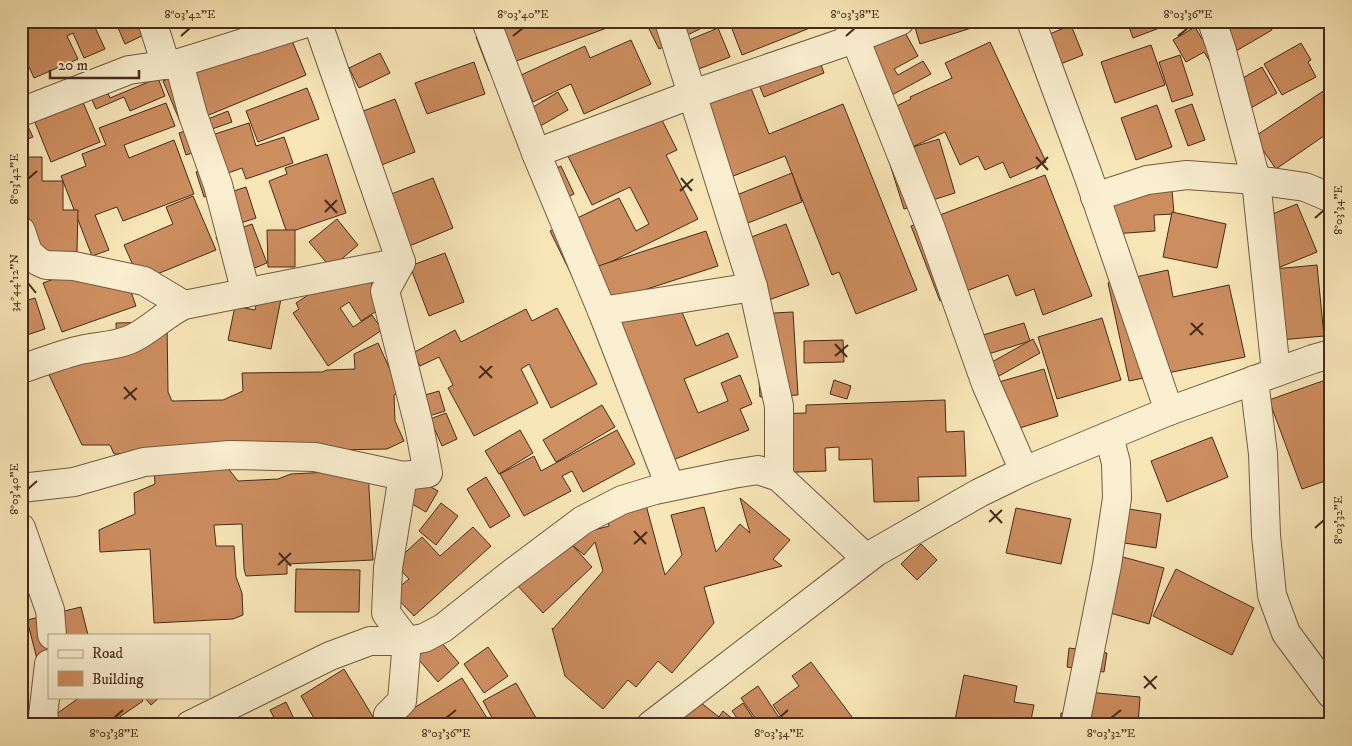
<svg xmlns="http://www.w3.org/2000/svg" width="1352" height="746" font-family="'IM FELL DW Pica',serif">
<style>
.building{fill:#cc8d5f;stroke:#462b1c}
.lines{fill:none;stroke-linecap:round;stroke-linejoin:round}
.minor-casing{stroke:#725a43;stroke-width:30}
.minor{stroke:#faefd0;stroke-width:28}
.ticks{fill:none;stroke:#462b1c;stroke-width:2}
.neatline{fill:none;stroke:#462b1c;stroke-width:2}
.ticks-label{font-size:12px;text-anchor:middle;fill:#462b1c}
</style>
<rect width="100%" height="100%" fill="#f8e6b7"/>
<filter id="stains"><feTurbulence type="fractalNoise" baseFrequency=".004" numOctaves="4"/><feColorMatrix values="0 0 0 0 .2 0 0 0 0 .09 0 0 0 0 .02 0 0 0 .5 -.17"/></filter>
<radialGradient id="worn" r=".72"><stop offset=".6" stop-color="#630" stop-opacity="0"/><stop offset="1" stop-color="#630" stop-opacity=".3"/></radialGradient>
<g class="building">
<polygon points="24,21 92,21 105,49 84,58 73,33 67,36 78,59 34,78 21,49 21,23"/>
<polygon points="115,21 173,21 125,44"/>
<polygon points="284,21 306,75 182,126 163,81 225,56"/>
<polygon points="474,21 626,21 489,71 476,37 479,36"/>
<polygon points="645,21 716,21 659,49"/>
<polygon points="729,21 813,21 815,26 742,55"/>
<polygon points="913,21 991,21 991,22 920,44"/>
<polygon points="1127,21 1178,21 1133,38"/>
<polygon points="1232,21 1267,21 1272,30 1212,65 1204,52 1186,62 1173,40 1195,27 1202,39"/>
<polygon points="1071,25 1083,55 1043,71 1031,42"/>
<polygon points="902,27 918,56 894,69 898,75 923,61 931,74 877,103 849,53"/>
<polygon points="718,28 730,57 683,75 672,47"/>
<polygon points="631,40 651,84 584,114 571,84 533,102 521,75 585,46 590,58"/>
<polygon points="990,42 1046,162 1010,178 1003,162 985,170 978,156 960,165 945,132 895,155 876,116 911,99 910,97 952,78 945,63"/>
<polygon points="813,43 824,73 764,97 752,68"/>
<polygon points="1301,43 1311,60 1308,62 1316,77 1282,95 1264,64"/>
<polygon points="1151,45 1165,85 1115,103 1101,62"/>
<polygon points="380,53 390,73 359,88 349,68"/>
<polygon points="1180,55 1193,95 1172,102 1159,62"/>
<polygon points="474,62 485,94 427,114 415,83"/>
<polygon points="1262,67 1277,93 1244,112 1229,86"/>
<polygon points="158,78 165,96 130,111 124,97 96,109 86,86 102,80 110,98"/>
<polygon points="747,78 769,134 843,104 917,290 856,314 839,272 832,275 785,156 710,185 689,102"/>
<polygon points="1331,86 1331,131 1276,169 1254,137"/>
<polygon points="307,88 319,119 258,142 246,111"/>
<polygon points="558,92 568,110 525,135 515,118"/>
<polygon points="395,99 415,152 379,166 358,113"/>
<polygon points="82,100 100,142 51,162 34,120"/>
<polygon points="166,103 175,126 124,145 129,158 174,140 194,194 123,221 117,207 95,215 109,250 92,256 61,176 86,166 82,154 106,145 99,128"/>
<polygon points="1192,104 1205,140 1188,146 1175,110"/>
<polygon points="1157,105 1172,147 1136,160 1121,118"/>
<polygon points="657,110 677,150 666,155 698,219 574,280 550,231 619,198 636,231 649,224 630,187 592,205 567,154"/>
<polygon points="228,111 232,122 212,129 208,119"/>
<polygon points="21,112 33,137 21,142"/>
<polygon points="249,123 256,146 284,137 293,163 246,179 242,168 228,173 215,134"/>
<polygon points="200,126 208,148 186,155 179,133"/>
<polygon points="939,139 955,193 904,209 887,155"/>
<polygon points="327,154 346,213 287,233 269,181 287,174 285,168"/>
<polygon points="21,157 42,157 42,181 63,181 63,210 78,210 77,252 21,252"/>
<polygon points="216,166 223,191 204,197 196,172"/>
<polygon points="561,166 574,194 554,203 542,175"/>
<polygon points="792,173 802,202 740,226 729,198"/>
<polygon points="1045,175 1092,296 1043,315 1034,289 1016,296 1008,275 940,301 911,226"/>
<polygon points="433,178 453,228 407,247 386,196"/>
<polygon points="246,187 256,218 219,230 209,199"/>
<polygon points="1172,190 1174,214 1154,215 1155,231 1099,235 1095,196"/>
<polygon points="193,196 216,250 140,281 124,245 173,224 166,207"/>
<polygon points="1297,204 1317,252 1268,272 1248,224"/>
<polygon points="1172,212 1226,224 1217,268 1163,257"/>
<polygon points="337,219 358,245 331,268 309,242"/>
<polygon points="252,224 267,263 232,277 216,237"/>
<polygon points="786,224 809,285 753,306 730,245"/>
<polygon points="267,230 295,230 295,267 268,267"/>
<polygon points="706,231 718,266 607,302 595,267"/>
<polygon points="445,253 464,302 429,316 410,266"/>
<polygon points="98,263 125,275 136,306 62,332 43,283"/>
<polygon points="357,263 386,305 361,321 349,302 340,308 353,327 372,315 382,330 328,366 293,313 299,309 296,303"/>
<polygon points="1317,265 1324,336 1269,341 1263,270"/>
<polygon points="1168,270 1173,297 1229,285 1245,357 1129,381 1108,283"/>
<polygon points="258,295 281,299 271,349 228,340 235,306 255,310"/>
<polygon points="35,298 45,329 21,337 21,302"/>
<polygon points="677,300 696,346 728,333 738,357 684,379 698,413 728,401 721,383 740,375 752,404 740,409 749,430 655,467 609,327"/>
<polygon points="557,308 597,384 551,408 529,364 521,369 538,403 474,436 448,388 453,385 439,357 420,366 413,353 455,330 461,342 526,309 532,321"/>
<polygon points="793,312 798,395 760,397 755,314"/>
<polygon points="1102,318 1121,380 1057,399 1038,337"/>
<polygon points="167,322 168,392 172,401 223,400 243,391 242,373 322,372 327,370 355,369 354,354 378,343 400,392 394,395 395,421 404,441 387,449 114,454 110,445 82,445 43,362 117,347 116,323"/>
<polygon points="1024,323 1030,341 982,356 976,337"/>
<polygon points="1033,339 1040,353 999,376 992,362"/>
<polygon points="843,340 844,362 804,363 804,341"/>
<polygon points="1044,369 1058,416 1007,432 992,384"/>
<polygon points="1331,378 1331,479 1302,489 1269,400"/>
<polygon points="834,380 851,386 847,399 830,394"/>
<polygon points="439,391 445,411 429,416 422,396"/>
<polygon points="945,400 946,432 964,431 966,476 918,477 919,501 874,502 872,459 839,460 839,447 825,448 826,471 770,473 768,414 806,413 806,405"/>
<polygon points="602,405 615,427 556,462 543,440"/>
<polygon points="446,413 457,439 442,446 430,419"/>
<polygon points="520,430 533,453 499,474 485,451"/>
<polygon points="617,430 635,464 583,492 572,471 562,476 571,491 524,516 500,474 534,456 541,471"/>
<polygon points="1212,437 1228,477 1167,502 1151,461"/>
<polygon points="223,462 238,481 278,479 291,474 368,470 373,560 287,564 287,574 246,576 244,569 242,524 214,525 216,546 234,546 236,577 242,593 243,615 233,619 154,623 150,549 100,552 99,530 135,514 134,493 155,484 154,466"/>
<polygon points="486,477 510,516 490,528 467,489"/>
<polygon points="417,479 438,491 426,512 405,500"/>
<polygon points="643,494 665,575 682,555 671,515 704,507 716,552 740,524 750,533 740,498 790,540 773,559 782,566 704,587 714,623 672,673 658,661 636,687 628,680 603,709 565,676 552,628 553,629 603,571 595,542 584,555 564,538 609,526 603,505"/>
<polygon points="441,503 458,516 436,545 419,531"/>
<polygon points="1116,507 1161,514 1156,548 1112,541"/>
<polygon points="1016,508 1071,519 1061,564 1006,553"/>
<polygon points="473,527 491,546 414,616 392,593 409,579 394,563 422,537 440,556"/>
<polygon points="564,536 592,567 543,613 514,582"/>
<polygon points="921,544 937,560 917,580 901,564"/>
<polygon points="1104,552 1164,568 1149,624 1089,607"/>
<polygon points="296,569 360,570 359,612 295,612"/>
<polygon points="1176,569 1254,608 1232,655 1153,616"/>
<polygon points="81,607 88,635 49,635 49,660 38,663 27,620"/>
<polygon points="435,635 459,663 438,682 413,653"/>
<polygon points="488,647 508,676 484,693 464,664"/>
<polygon points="1069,648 1107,653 1104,672 1067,667"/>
<polygon points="811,662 858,725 787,725 773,705 799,686 792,676"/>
<polygon points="344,669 378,725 343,725 339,719 330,725 318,725 301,696"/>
<polygon points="964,675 1017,686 1014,702 1034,705 1030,725 954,725"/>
<polygon points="462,678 487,718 477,725 402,725 398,718"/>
<polygon points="516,683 540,725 496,725 483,701"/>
<polygon points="758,686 784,725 760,725 741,698"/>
<polygon points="682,688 719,717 723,711 740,725 652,725"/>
<polygon points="1077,691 1140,697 1138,725 1060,725 1061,713 1076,714"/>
<polygon points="80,697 140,697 143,701 108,725 41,725"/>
<polygon points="144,697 160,697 151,705"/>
<polygon points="286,702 296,723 299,722 301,725 278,725 270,710"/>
<polygon points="743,703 758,725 742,725 732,711"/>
</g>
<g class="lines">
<defs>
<g id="minor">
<polyline points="152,21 166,65"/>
<polyline points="317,21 401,262 385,291 419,426 428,473 403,476 388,568 386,613 407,641 402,701 388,715 391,725"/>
<polyline points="486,21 536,153 602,311 670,486"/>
<polyline points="669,21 753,287 779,406 779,477"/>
<polyline points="848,21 930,226 986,384 1024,471"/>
<polyline points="1031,21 1088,175 1169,411"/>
<polyline points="1212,21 1222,51 1256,180 1276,372"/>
<polyline points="179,63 193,115 218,185 246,293"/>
<polyline points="21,112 129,70 179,63 313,21"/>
<polyline points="536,153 693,94 854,39 900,21"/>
<polyline points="1095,197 1147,180 1187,175 1256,180 1305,187 1331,198"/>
<polyline points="21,231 28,252 39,262 46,265 74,266 144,281 184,305"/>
<polyline points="602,311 753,287"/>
<path d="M21,369C39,363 58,356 76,351C94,346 112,347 129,340C149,332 164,314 184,305L401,262"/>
<polyline points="1254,380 1263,454 1266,535 1272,595 1286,633 1331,694"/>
<polyline points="21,488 74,482 144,462 230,455 315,457 403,476"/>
<polyline points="21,528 50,610 52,635"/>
<polyline points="46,725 43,716 49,664"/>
<polyline points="190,725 330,656 370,641 407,641 424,638 443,628 511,574 583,520 622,500 655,490 733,474 758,470 779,477 866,558"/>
<polyline points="651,725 876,552 979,493 1024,471 1169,411 1313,359 1331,354"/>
<polyline points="1075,725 1107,565 1117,498 1116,463 1109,436"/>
</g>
</defs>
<use href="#minor" class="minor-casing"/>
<use href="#minor" class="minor"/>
</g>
<path class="ticks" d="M181,36L190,28M513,36L523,28M846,36L855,28M1178,36L1188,28M1036,157L1048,170M1036,169L1048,157M681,178L692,191M28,179L37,171M680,191L693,179M325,200L337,213M325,212L337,200M1315,218L1324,210M28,283L36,293M1191,323L1203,335M1190,335L1203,323M835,344L847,357M835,356L848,345M480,366L492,378M479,378L492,366M124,387L136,400M124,399L137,388M28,489L37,481M990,510L1002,523M989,522L1002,510M1315,528L1324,520M634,531L646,544M634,544L647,532M279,553L291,566M278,565L291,553M1144,676L1156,689M1144,688L1157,676M114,718L123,710M446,718L456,710M779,718L788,710M1111,718L1121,710"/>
<rect width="1352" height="746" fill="none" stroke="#f8e6b7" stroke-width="55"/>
<rect x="48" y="634" width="162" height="65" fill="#faefd0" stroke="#b2a188"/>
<rect x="58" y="650" width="25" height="8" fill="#faefd0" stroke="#b2a188"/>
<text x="92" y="658" font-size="15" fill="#462b1c">Road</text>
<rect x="58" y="671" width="25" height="15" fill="#cc8d5f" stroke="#b2a188"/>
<text x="92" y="684" font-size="15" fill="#462b1c">Building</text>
<path d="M50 70v8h89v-8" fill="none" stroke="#462b1c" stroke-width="2.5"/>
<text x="58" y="70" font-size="15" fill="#462b1c" stroke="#faefd0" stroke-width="4" paint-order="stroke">20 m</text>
<rect x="28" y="28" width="1296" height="690" class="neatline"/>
<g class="ticks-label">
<text x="190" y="18">8°03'42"E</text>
<text x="523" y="18">8°03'40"E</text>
<text x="855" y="18">8°03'38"E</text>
<text x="1188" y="18">8°03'36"E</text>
<text transform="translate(14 179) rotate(-90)" y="4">8°03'42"E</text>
<text transform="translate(1338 210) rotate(-90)" y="4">8°03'34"E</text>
<text transform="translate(14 283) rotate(-90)" y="4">34°44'12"N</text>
<text transform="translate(14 489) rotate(-90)" y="4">8°03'40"E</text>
<text transform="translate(1338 520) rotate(-90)" y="4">8°03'32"E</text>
<text x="114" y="737">8°03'38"E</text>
<text x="446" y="737">8°03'36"E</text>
<text x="779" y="737">8°03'34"E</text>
<text x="1111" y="737">8°03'32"E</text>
</g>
<rect width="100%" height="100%" filter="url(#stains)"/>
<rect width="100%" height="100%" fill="url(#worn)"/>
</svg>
